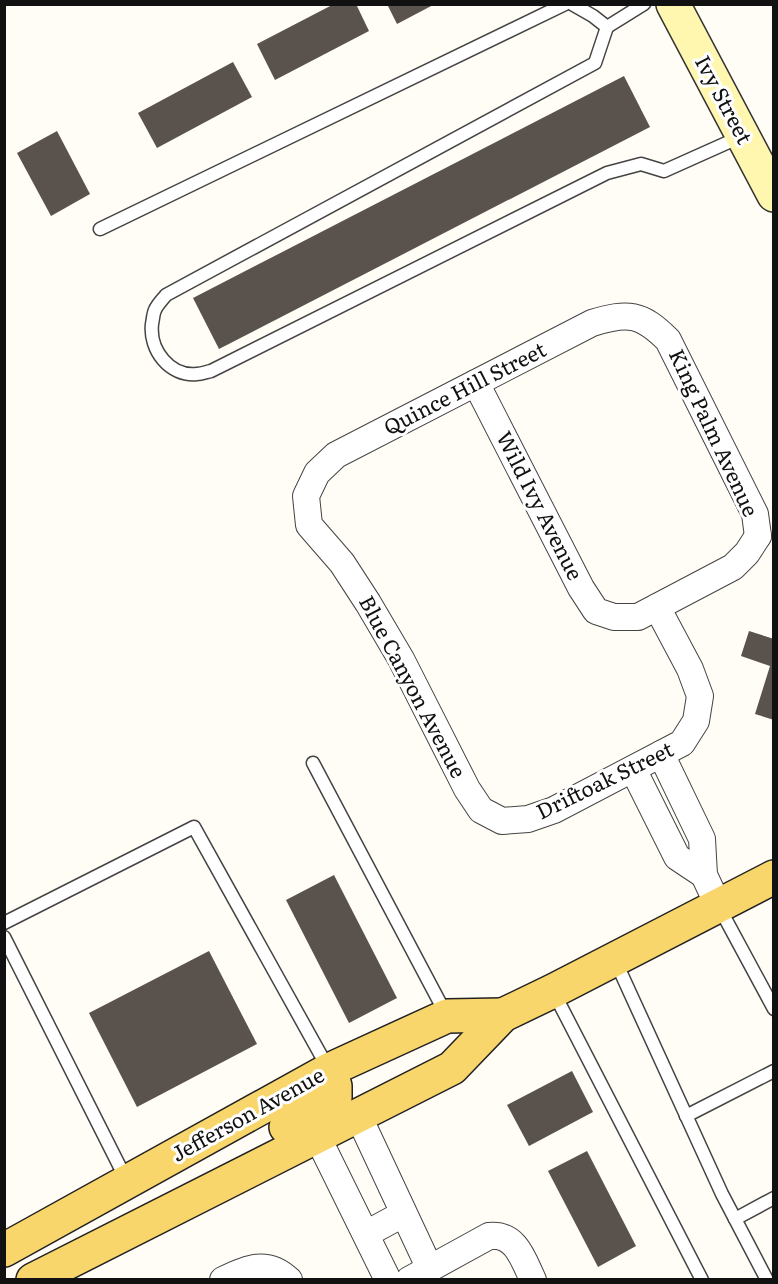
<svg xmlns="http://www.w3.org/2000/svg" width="778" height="1284" font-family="Literata,serif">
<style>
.building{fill:#5a524d}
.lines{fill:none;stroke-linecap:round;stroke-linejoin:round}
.lane-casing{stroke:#444;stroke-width:15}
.street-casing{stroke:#444;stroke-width:28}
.secondary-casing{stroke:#333;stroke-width:36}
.primary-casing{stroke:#222;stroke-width:36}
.lane{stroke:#fff;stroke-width:12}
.street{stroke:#fff;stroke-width:26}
.secondary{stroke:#fff6b0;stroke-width:33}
.primary{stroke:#f9d66b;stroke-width:33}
.labels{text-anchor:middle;stroke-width:6;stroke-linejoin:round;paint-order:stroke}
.street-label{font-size:21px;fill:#111;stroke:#fff}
</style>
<rect width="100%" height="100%" fill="#fffdf5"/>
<g class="building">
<polygon points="334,4 356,4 369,31 275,80 257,44"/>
<polygon points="387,4 435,4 397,24"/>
<polygon points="233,62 252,97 157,148 138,113"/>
<polygon points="624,76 650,127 219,349 193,298"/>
<polygon points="57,131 90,194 51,216 17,153"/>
<polygon points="749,631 774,639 774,720 755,714 770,666 741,656"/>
<polygon points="334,875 397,998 349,1023 286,900"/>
<polygon points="209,951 257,1044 137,1107 89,1013"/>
<polygon points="572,1071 593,1112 529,1146 507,1105"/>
<polygon points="587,1151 636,1246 598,1267 548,1171"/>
</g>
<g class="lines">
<defs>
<g id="lane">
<polyline points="572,4 593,16 607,27 644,4"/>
<path d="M607,27L595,63L166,295C163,299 157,305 155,310C153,314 153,320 152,324C149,350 170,377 197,374C202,374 206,372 211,371L607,173L641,164L664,171L740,137"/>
<polyline points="100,229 565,4"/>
<polyline points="313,763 447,1016"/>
<polyline points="719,907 774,1009"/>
<polyline points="4,923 194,827 328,1068"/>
<polyline points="4,937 127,1181"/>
<polyline points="615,960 722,1194 767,1280"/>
<polyline points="554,993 702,1280"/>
<polyline points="686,1116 774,1071"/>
<polyline points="735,1219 774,1198"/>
</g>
<g id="street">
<polyline points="476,383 581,588 596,611 614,617 638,617 733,567 747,553 758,536"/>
<path d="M657,607L690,669L700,696L696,721L682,743L554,810L528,819L502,821L481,810L467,789L401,659L368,603L342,563L309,525L306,496L317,473L336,455L592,323C628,312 641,313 668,340L755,514L758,536"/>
<polyline points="661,754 702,839 704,875 718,905"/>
<polyline points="633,769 677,857 704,875"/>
<polyline points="358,1115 430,1269"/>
<polyline points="317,1136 388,1280"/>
<polyline points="366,1234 403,1214"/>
<path d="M223,1280C247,1268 267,1259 289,1280"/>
<path d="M409,1280L489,1236C516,1233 523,1259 533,1280"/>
</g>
<polyline id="secondary" points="673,4 774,195"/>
<g id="primary">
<polyline points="286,1127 322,1108 335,1098 335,1086 329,1070"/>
<polyline points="4,1250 329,1070 447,1016 503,1015"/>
<polyline points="33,1280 452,1068 503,1015 553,991 774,877"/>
</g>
</defs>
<use href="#lane" class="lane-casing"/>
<use href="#street" class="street-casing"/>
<use href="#secondary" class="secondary-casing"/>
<use href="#primary" class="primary-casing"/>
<use href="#lane" class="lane"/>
<use href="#street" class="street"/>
<use href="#secondary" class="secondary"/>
<use href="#primary" class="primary"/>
</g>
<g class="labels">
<g class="street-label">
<text transform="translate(723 100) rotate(62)" y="7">Ivy Street</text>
<text transform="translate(465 389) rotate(-27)" y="7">Quince Hill Street</text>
<text transform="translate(713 433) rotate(65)" y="7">King Palm Avenue</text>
<text transform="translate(539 506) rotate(63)" y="7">Wild Ivy Avenue</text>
<text transform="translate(412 687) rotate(62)" y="7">Blue Canyon Avenue</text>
<text transform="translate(605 781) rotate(-26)" y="7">Driftoak Street</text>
<text transform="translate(248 1115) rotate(-29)" y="7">Jefferson Avenue</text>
</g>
</g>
<rect width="778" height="1284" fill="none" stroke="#111111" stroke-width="12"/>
</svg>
